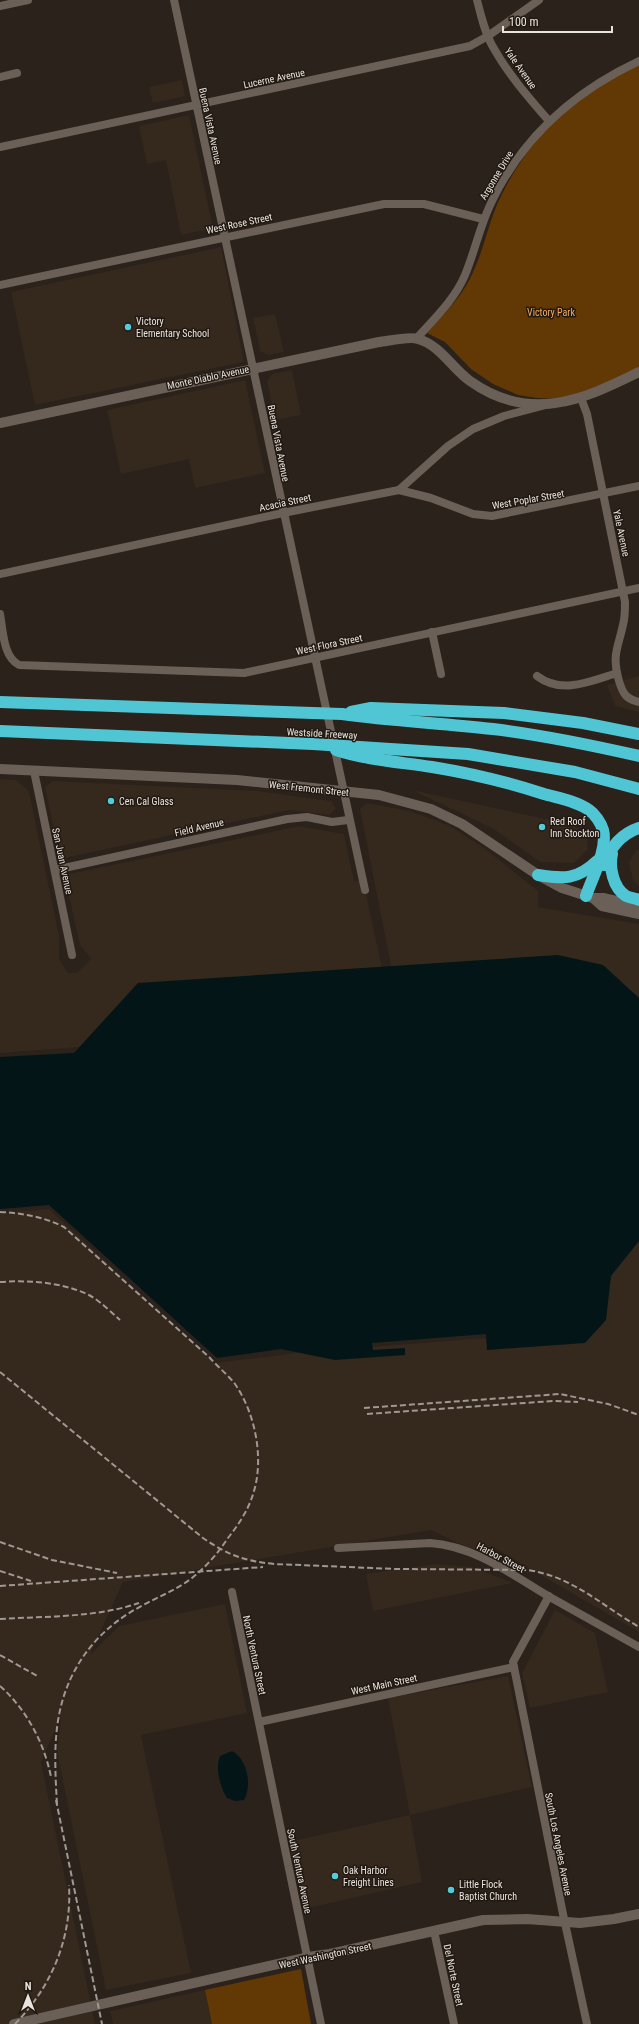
<svg xmlns="http://www.w3.org/2000/svg" width="639" height="2024" font-family="'Roboto Condensed',sans-serif">
<style>
.built{fill:#35281c}
.green{fill:#623804}
.water{fill:#041517}
.lines{fill:none;stroke-linecap:round;stroke-linejoin:round}
.street{stroke:#6a6057;stroke-width:8}
.secondary{stroke:#6a6057;stroke-width:10}
.highway{stroke:#50c6d5;stroke-width:12}
.rail{stroke:#a09893;stroke-width:2;stroke-dasharray:6 3;stroke-linecap:butt}
.poi-dot{fill:#53cbda;stroke:#211912;stroke-width:1.5}
.labels{text-anchor:middle;stroke-width:3;stroke-linejoin:round;paint-order:stroke}
.street-label{font-size:10px;fill:#e9e3de;stroke:#211912}
.park-label{font-size:10px;fill:#f4ac66;stroke:#211912}
.poi-label{font-size:10px;fill:#e9e3de;stroke:#211912;text-anchor:start}
</style>
<rect width="100%" height="100%" fill="#2b221b"/>
<g class="built">
<polygon points="182,80 185,96 153,103 149,87"/>
<polygon points="189,115 213,228 181,235 166,160 147,164 139,126"/>
<polygon points="221,247 244,362 35,405 11,292"/>
<polygon points="275,314 284,352 268,355 260,351 253,318"/>
<polygon points="292,370 301,415 275,420 267,381 272,374"/>
<polygon points="245,380 265,473 195,488 189,459 121,474 107,410"/>
<polygon points="639,676 639,712 615,706 607,685"/>
<polygon points="0,779 16,780 29,791 59,936 59,959 68,973 77,973 91,959 80,945 64,875 299,826 344,834 354,881 363,880 384,977 393,976 360,809 367,803 410,811 448,825 483,847 538,891 538,907 639,924 639,1016 92,1046 0,1053"/>
<polygon points="52,781 257,791 331,801 336,808 330,815 289,810 60,859 45,787"/>
<polygon points="412,790 573,825 587,834 588,849 574,863 540,862 492,828"/>
<polygon points="637,850 639,850 639,886 633,881 629,862"/>
<polygon points="49,1209 215,1363 305,1352 554,1333 639,1238 639,1632 491,1546 485,1556 431,1530 123,1582 90,1655 119,1626 225,1604 247,1713 141,1735 191,1973 106,1990 57,1752 61,1717 41,1762 95,2024 0,2024 0,1213"/>
<polygon points="436,1564 472,1567 513,1583 373,1611 366,1574"/>
<polygon points="555,1610 595,1633 608,1692 530,1708 522,1673"/>
<polygon points="508,1676 532,1787 410,1815 422,1882 304,1909 289,1842 410,1815 388,1698"/>
<polygon points="205,1990 212,2024 113,2024 110,2011"/>
</g>
<g class="green">
<path d="M639,61V371L562,399L537,398L518,395L493,384L471,369L445,342L427,333C444,314 464,295 474,270C485,246 489,220 501,196C520,157 548,123 582,95C599,82 621,72 639,61Z"/>
<polygon points="301,1969 311,2024 212,2024 205,1990"/>
</g>
<g class="water">
<polygon points="558,955 603,965 639,998 639,1241 611,1276 606,1320 585,1343 487,1350 486,1334 372,1343 373,1350 405,1348 405,1355 335,1360 281,1349 217,1358 49,1205 0,1209 0,1057 74,1053 138,983"/>
<path d="M232,1751C248,1759 252,1787 244,1800L235,1801L227,1798C220,1787 215,1768 220,1756Z"/>
</g>
<g class="lines">
<g class="street">
<polyline points="174,0 365,890"/>
<path d="M477,0C481,16 485,33 493,47C508,74 529,98 549,121"/>
<polyline points="0,6 28,0"/>
<polyline points="0,77 17,73"/>
<polyline points="0,147 470,46 488,36 539,0"/>
<polyline points="0,285 384,204 424,204 483,219"/>
<path d="M417,338C434,319 455,299 465,275C475,251 480,225 492,201C523,137 575,91 639,61"/>
<path d="M581,398L587,414L625,602C625,608 625,614 624,620C619,647 611,653 619,681C623,694 626,699 639,702"/>
<polyline points="399,490 431,498 473,514 492,516 639,486"/>
<polyline points="0,574 283,513 399,490 448,446 473,429 504,416 542,406"/>
<path d="M0,614C3,630 3,657 19,665L244,673L639,588"/>
<polyline points="432,632 441,674"/>
<path d="M537,676C562,695 591,681 617,673"/>
<polyline points="34,771 72,955"/>
<polyline points="55,870 287,819 307,817 332,822 348,820"/>
<path d="M338,1548L430,1543C474,1546 511,1574 548,1596C578,1613 609,1630 639,1647"/>
<polyline points="232,1592 321,2024"/>
<polyline points="549,1596 513,1662 563,1914 587,2024"/>
<polyline points="259,1722 514,1667"/>
<polyline points="434,1931 454,2024"/>
</g>
<g class="secondary">
<path d="M0,423L379,342C388,341 410,336 418,339C440,345 452,368 470,381C529,423 581,401 639,372"/>
<polyline points="0,769 237,780 379,795 431,809 462,824 538,875 562,888 593,898 604,898 639,906"/>
<polyline points="593,898 602,906 639,914"/>
<polyline points="14,2024 308,1957 330,1954 483,1920 527,1919 580,1923 614,1919 639,1914"/>
</g>
<g class="highway">
<path d="M0,702L342,714C392,721 442,723 493,729C542,735 591,745 639,756"/>
<polyline points="351,712 371,708 504,713 583,723 639,734"/>
<polyline points="0,731 313,744 468,754 575,772 639,789"/>
<path d="M336,750C367,760 400,762 432,767C470,773 507,782 544,794C558,798 577,801 589,810C595,814 601,823 603,830C608,849 592,878 586,896"/>
<path d="M612,854C609,867 613,888 626,896C630,898 635,898 639,900"/>
<path d="M604,865C610,848 621,834 639,828"/>
<path d="M538,875C564,879 577,880 597,861"/>
</g>
<g class="rail">
<path d="M0,1212C22,1213 44,1217 64,1227L210,1358C218,1367 228,1375 235,1384C255,1413 264,1457 254,1491C249,1509 239,1524 228,1538C218,1553 206,1567 192,1578C175,1591 155,1598 136,1609C116,1620 98,1636 85,1654C51,1702 54,1750 57,1805"/>
<path d="M0,1282C30,1280 61,1282 89,1295C100,1301 111,1312 120,1320"/>
<path d="M0,1372L203,1538C228,1555 244,1561 274,1564L396,1569L527,1570C572,1576 601,1605 639,1627"/>
<polyline points="364,1408 560,1394 608,1404 639,1415"/>
<polyline points="367,1414 553,1401 578,1402"/>
<polyline points="0,1542 52,1560 117,1573"/>
<polyline points="0,1571 31,1581"/>
<polyline points="0,1586 263,1567"/>
<path d="M0,1619C46,1616 95,1618 139,1603"/>
<polyline points="0,1655 39,1677"/>
<path d="M0,1686C26,1709 44,1742 51,1777"/>
<polyline points="56,1800 102,2024"/>
<path d="M15,2024C52,1986 72,1938 69,1885"/>
</g>
</g>
<g class="poi-dot">
<circle cx="128" cy="327" r="4"/>
<circle cx="111" cy="801" r="4"/>
<circle cx="542" cy="827" r="4"/>
<circle cx="335" cy="1876" r="4"/>
<circle cx="451" cy="1890" r="4"/>
</g>
<g class="labels">
<g class="street-label">
<text transform="translate(521 68) rotate(55)" y="4">Yale Avenue</text>
<text transform="translate(274 78) rotate(-12)" y="4">Lucerne Avenue</text>
<text transform="translate(211 126) rotate(78)" y="4">Buena Vista Avenue</text>
<text transform="translate(496 175) rotate(-59)" y="4">Argonne Drive</text>
<text transform="translate(239 223) rotate(-12)" y="4">West Rose Street</text>
<text transform="translate(208 377) rotate(-12)" y="4">Monte Diablo Avenue</text>
<text transform="translate(279 443) rotate(79)" y="4">Buena Vista Avenue</text>
<text transform="translate(528 499) rotate(-10)" y="4">West Poplar Street</text>
<text transform="translate(285 502) rotate(-12)" y="4">Acacia Street</text>
<text transform="translate(622 533) rotate(78)" y="4">Yale Avenue</text>
<text transform="translate(329 644) rotate(-12)" y="4">West Flora Street</text>
<text transform="translate(322 733) rotate(3)" y="4">Westside Freeway</text>
<text transform="translate(309 788) rotate(6)" y="4">West Fremont Street</text>
<text transform="translate(199 827) rotate(-13)" y="4">Field Avenue</text>
<text transform="translate(63 861) rotate(78)" y="4">San Juan Avenue</text>
<text transform="translate(501 1557) rotate(28)" y="4">Harbor Street</text>
<text transform="translate(255 1655) rotate(78)" y="4">North Ventura Street</text>
<text transform="translate(384 1684) rotate(-12)" y="4">West Main Street</text>
<text transform="translate(559 1844) rotate(79)" y="4">South Los Angeles Avenue</text>
<text transform="translate(300 1871) rotate(78)" y="4">South Ventura Avenue</text>
<text transform="translate(325 1955) rotate(-12)" y="4">West Washington Street</text>
<text transform="translate(454 1975) rotate(78)" y="4">Del Norte Street</text>
</g>
<g class="park-label">
<text x="551" y="316">Victory Park</text>
</g>
<g class="poi-label">
<text x="136" y="325">Victory<tspan x="136" dy="12">Elementary School</tspan></text>
<text x="119" y="805">Cen Cal Glass</text>
<text x="550" y="825">Red Roof<tspan x="550" dy="12">Inn Stockton</tspan></text>
<text x="343" y="1874">Oak Harbor<tspan x="343" dy="12">Freight Lines</tspan></text>
<text x="459" y="1888">Little Flock<tspan x="459" dy="12">Baptist Church</tspan></text>
</g>
</g>
<g transform="translate(28 1996)" stroke="#211912" stroke-width="3" paint-order="stroke">
<path d="M0-3L7 15L0 10L-7 15Z" fill="#e9e3de"/>
<text y="-6" font-size="11" font-weight="bold" text-anchor="middle" fill="#e9e3de">N</text>
</g>
<path d="M503 26v6h109v-6" fill="none" stroke="#e9e3de" stroke-width="2"/>
<text x="509" y="26" font-size="12" fill="#e9e3de" stroke="#211912" stroke-width="3" paint-order="stroke">100 m</text>
</svg>
